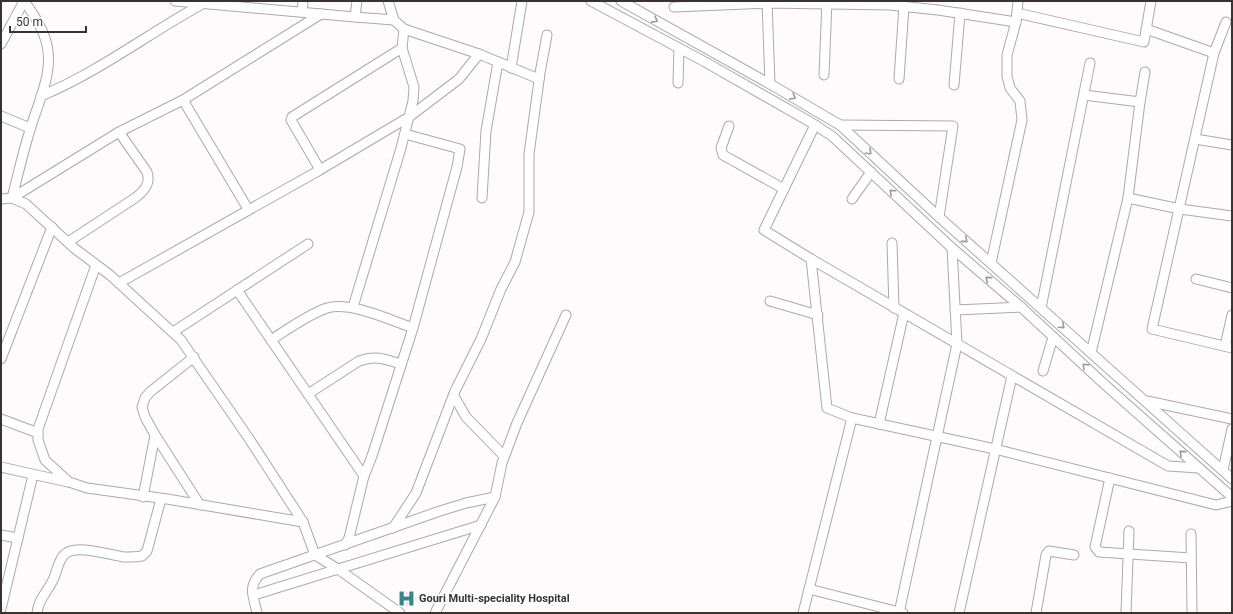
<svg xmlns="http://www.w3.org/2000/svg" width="1233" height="614" font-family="Roboto,sans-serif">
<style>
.shadow{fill:#0003}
.building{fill:#fed1ef}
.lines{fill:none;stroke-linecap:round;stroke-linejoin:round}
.street-casing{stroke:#b1a7a8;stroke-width:11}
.street{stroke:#fff;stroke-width:9}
.oneway{stroke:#9b9999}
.labels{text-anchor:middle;stroke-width:3.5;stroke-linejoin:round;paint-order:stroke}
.poi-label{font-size:11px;font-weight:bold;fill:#373333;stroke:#fff;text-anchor:start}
</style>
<rect width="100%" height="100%" fill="#fffafb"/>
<polygon class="shadow" points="413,596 416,598 412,607 404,604"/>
<polygon class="building" points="405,591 414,595 408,606 400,603"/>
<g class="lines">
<defs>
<g id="street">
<path d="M24,1C33,13 42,27 46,41C55,71 38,102 30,130C23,152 18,175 12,198L26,204L74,248L110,275L181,340L250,440L303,522L315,555L338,569L400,613"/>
<polyline points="175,1 321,14"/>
<polyline points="591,1 707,63 812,123 832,136 952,248 1021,307 1103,383 1232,497"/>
<polyline points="621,1 770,84 840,125 939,217 1232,479"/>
<polyline points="767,1 770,84"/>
<polyline points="674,7 767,3 890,5 938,10 1016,22"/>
<polyline points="302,12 303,1"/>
<polyline points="1017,13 1144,42 1151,1"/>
<polyline points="355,17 394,20 388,1"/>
<polyline points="394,20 404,29 479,54 539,79"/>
<polyline points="1226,22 1214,53 1152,329 1232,348"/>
<polyline points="1146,29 1214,53"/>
<polyline points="1,44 24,1"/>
<polyline points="511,68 522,1"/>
<polyline points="824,75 827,1"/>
<polyline points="899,79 904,6"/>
<polyline points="678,83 679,48"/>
<polyline points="954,85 960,13"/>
<polyline points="1084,95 1140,102"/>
<path d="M41,96C99,72 149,33 204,3L203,1"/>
<polyline points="183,100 248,209"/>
<polyline points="1,116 30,128"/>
<polyline points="815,125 764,230 811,259 1168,466 1199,468"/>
<polyline points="840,125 953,126 939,217"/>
<polyline points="729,126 721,148 723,155 784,189"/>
<polyline points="1195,139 1232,145"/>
<polyline points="318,171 409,117 459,79 479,54"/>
<polyline points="482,198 486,131 498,62"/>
<polyline points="1128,198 1180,209 1232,216"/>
<polyline points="1,199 12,198 119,132 183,100 321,14 355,17 357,1"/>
<polyline points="852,199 871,172"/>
<path d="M68,242L135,198C144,191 151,184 147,172L119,132"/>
<polyline points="892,243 894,308"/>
<polyline points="811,259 827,408 852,418 995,449 1216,505 1232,501"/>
<polyline points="991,263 1022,120 1020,101 1010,88 1007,76 1007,55 1016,22 1018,1"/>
<polyline points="96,265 38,429 38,440 45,460 69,482 87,488 167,499 303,522"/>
<polyline points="1196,279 1232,288"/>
<polyline points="119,283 318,171 319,168 291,120 292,117 402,48 404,29"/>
<polyline points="237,290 364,476"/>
<polyline points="770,301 818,315"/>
<polyline points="353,307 401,148 413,101 414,87 402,48"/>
<polyline points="1041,308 1090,63"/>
<polyline points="955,310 1021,307"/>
<polyline points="173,332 308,244"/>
<path d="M271,340C288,329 309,314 327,308C350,301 390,320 413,328"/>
<polyline points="1225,346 1232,315"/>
<polyline points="1091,353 1128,198 1140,102 1145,72"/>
<polyline points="194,357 150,392 145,398 142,407 145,417 155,435 200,505"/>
<polyline points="1,359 52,227"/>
<polyline points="1043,371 1053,337"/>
<path d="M308,394L359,361C376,355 385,359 401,364"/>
<polyline points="454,396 466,417 504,456"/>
<polyline points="1147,401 1232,419"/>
<polyline points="1,419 38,433"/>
<polyline points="879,424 904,313"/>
<polyline points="1,467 68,482"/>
<polyline points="1223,470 1232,429"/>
<polyline points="1110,478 1095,547 1099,552 1191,558"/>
<polyline points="143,497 155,435"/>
<polyline points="393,528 416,493 455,391 481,339 501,289 515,262 529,212 529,154 540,73 547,35"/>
<polyline points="1191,534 1192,613"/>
<polyline points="1,535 18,538"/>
<polyline points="345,545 349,538 364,476 372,456 413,328 457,167 460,149 405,134"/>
<polyline points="809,589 903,613"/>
<polyline points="254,595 481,525"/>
<polyline points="1,609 33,475"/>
<path d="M37,613C38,600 47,592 53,580C57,572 58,561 64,555C74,543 110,555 124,557C130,557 136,557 142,556L147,551L161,499"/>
<path d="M257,613C254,597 247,588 260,574L440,511L466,503L495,497L502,463L517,423L566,315"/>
<polyline points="435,613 495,497"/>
<polyline points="803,613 852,418"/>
<polyline points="899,613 957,344 952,248"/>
<polyline points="959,613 1012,376"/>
<polyline points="1036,613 1046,555 1049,551 1074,555"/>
<polyline points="1126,613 1129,531"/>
</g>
</defs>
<use href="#street" class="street-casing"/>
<use href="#street" class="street"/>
</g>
<defs><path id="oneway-chevron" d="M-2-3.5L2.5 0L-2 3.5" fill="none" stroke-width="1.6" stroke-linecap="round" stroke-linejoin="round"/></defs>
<g class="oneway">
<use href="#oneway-chevron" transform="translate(655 20) rotate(29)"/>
<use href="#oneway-chevron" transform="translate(793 97) rotate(31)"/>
<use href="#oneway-chevron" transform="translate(869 152) rotate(43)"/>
<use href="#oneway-chevron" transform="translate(892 192) rotate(-138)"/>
<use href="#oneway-chevron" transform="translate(965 240) rotate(41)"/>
<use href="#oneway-chevron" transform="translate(988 279) rotate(-139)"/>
<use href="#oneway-chevron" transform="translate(1062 326) rotate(42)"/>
<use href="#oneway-chevron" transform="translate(1085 366) rotate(-136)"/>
<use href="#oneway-chevron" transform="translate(1182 453) rotate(-139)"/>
</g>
<defs>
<symbol id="hospital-bare" viewBox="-9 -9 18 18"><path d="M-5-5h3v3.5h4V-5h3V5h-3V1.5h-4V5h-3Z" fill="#3b838a" stroke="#fff" stroke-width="2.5" paint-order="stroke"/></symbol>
</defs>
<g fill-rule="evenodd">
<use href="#hospital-bare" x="394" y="586" width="25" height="25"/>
</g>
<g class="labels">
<g class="poi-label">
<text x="419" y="602">Gouri Multi-speciality Hospital</text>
</g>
</g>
<rect width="1233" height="614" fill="none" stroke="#373333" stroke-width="4"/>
<path d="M10 26v6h76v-6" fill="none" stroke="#373333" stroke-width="2"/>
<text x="16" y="26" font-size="12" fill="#373333" stroke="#ffffff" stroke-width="3" paint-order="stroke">50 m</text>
</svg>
